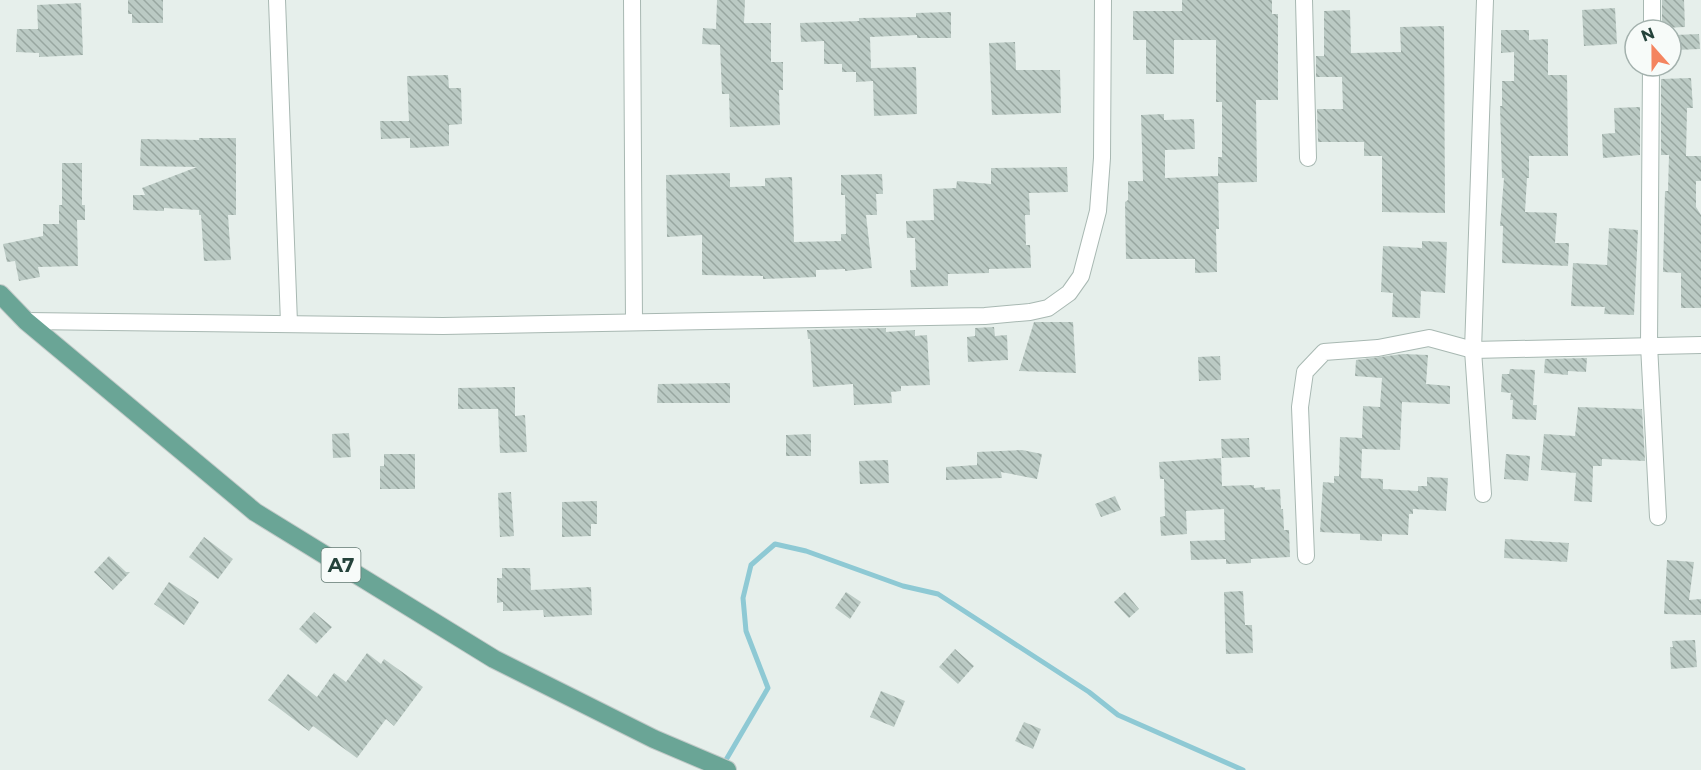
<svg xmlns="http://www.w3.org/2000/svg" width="1701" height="770" font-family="Montserrat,sans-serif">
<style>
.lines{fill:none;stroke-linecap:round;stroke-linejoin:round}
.stream{stroke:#8ec9d4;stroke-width:5}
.building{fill:url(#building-back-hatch)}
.street-casing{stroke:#a8b8b2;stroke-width:18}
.primary-casing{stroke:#c2cac8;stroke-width:20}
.street{stroke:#fff;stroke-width:16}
.primary{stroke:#6aa596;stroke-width:18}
.labels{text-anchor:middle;stroke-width:6;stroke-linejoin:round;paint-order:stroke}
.shield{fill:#f7fbf9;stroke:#637a73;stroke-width:1.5}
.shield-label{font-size:20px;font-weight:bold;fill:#24423a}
</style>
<defs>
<pattern id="building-back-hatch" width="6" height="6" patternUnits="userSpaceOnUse" patternTransform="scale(1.5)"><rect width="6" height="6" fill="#bbcac4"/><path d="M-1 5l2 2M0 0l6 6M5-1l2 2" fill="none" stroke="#98a6a0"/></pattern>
</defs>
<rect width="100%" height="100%" fill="#e6efeb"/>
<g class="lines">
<polyline class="stream" points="723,765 768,688 746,631 743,598 751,565 775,544 806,551 903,586 938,594 1089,692 1118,715 1243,770"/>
</g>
<g class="building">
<polygon points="128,0 163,0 163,23 132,23 132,14 128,14"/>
<polygon points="717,0 745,0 744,23 771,23 771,62 783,62 783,90 779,90 780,125 730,127 729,94 722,94 720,45 702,44 703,28 716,29"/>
<polygon points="1182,0 1272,0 1272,14 1278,14 1278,100 1256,100 1257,182 1218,183 1218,157 1222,157 1222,102 1216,102 1216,40 1174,40 1174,74 1146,74 1146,40 1133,40 1133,11 1182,11"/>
<polygon points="1662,0 1684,0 1685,27 1662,28"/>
<polygon points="81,3 83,55 39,57 39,53 16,52 17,29 38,29 37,5"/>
<polygon points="1615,8 1617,44 1584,46 1582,10"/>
<polygon points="1350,10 1351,53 1401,52 1400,27 1444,26 1445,213 1382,212 1382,156 1364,156 1364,142 1318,142 1317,109 1343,109 1342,77 1316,77 1316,56 1324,56 1324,11"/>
<polygon points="951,12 951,38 917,38 917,35 870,37 871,68 916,67 917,114 874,116 873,81 856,82 856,72 842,72 842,64 824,64 824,41 801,42 800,23 859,21 859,18 916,17 916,13"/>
<polygon points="1501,30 1529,30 1529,40 1548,39 1548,75 1567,75 1568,156 1529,156 1529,178 1527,178 1525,212 1557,213 1555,243 1569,243 1568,266 1502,263 1503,226 1500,226 1504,178 1502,178 1500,106 1502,106 1502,81 1514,81 1514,52 1501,53"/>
<polygon points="1699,34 1700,49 1676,50 1675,35"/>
<polygon points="1015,42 1016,70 1060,70 1061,113 992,115 989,43"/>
<polygon points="448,75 449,88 461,88 462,124 449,125 449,146 410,148 410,138 381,139 380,121 409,121 407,76"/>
<polygon points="1691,78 1693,108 1687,108 1686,156 1701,156 1701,181 1696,181 1696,207 1701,215 1701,308 1681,308 1681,273 1663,272 1665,191 1668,191 1669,155 1661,155 1661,79"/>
<polygon points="1640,107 1640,155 1603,158 1602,134 1615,133 1614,108"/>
<polygon points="1164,114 1164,120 1194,119 1195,149 1165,150 1165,178 1218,176 1219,229 1216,229 1217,272 1195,273 1195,259 1126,259 1125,202 1128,200 1128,181 1143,181 1141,115"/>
<polygon points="199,138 236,138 236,215 228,215 231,260 204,261 201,215 199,215 199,210 164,208 164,211 133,210 133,195 145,195 142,188 197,167 140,166 141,139 199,140"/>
<polygon points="62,163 82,163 82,205 85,205 85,220 77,220 78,266 38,267 40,277 19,281 15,261 7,262 3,244 43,236 43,224 59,224 59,205 62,205"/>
<polygon points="1067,167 1068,192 1029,193 1030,215 1025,215 1026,245 1030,245 1031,268 989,269 989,273 948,274 948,286 911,287 910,270 916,270 915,238 907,238 906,221 934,220 933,189 956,188 957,181 991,184 991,168"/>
<polygon points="730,173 730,187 765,186 765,178 792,177 794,242 841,241 841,234 846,234 845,195 841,195 841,175 882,174 883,194 876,194 877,215 866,215 872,268 845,271 845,269 816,270 816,277 763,279 763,276 702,275 702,235 667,237 666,175"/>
<polygon points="1609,228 1638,230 1634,315 1604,314 1605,307 1571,306 1573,263 1607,265"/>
<polygon points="1422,241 1447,242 1445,293 1421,291 1420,318 1392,317 1393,293 1381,292 1383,246 1422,248"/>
<polygon points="1034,322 1073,322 1076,373 1019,371"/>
<polygon points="994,327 995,336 1007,335 1008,360 968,362 967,337 975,336 975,328"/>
<polygon points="886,328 886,332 915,330 915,336 927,335 930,385 901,386 901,391 891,392 892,403 854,405 853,384 813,387 810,339 808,339 807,330"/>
<polygon points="1403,354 1428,355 1426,384 1450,386 1450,404 1402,402 1400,450 1362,449 1361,478 1383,479 1383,489 1418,491 1418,486 1427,486 1427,477 1448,478 1446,511 1413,509 1413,514 1409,514 1408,535 1382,534 1382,541 1360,540 1360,534 1320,532 1323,482 1334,483 1334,476 1339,476 1340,437 1362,438 1363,406 1380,407 1382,378 1355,376 1356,360"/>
<polygon points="1220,356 1221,380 1199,381 1198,357"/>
<polygon points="1587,358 1586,372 1568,371 1568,375 1544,373 1545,359"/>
<polygon points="1510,369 1535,370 1533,405 1537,405 1536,420 1512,419 1513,400 1510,400 1511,393 1501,392 1502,374 1509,374"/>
<polygon points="730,383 730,403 657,403 658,384"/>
<polygon points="515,387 515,416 525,415 527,452 500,453 498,409 458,409 458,388"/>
<polygon points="1578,407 1642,409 1645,461 1602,459 1602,466 1593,466 1592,502 1574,501 1576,473 1541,470 1544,434 1575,436"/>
<polygon points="349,433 351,457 333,458 332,434"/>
<polygon points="811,434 811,456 786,456 786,435"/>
<polygon points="1249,438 1250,457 1222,458 1221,439"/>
<polygon points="1022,450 1042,454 1037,479 1001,472 1002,478 946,480 946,467 977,465 977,452"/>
<polygon points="384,454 415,454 415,489 380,489 380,466 384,466"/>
<polygon points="1506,454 1530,456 1528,481 1504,479"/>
<polygon points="1221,458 1222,486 1254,485 1254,488 1265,487 1265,490 1280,489 1281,509 1283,509 1284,530 1289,530 1290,557 1251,559 1251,563 1226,564 1226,559 1191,560 1190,541 1225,540 1224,509 1186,511 1187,534 1161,536 1160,517 1165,516 1164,479 1160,479 1159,462"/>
<polygon points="888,460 889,483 860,484 859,461"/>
<polygon points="511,492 514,536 500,537 498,493"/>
<polygon points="1115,496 1121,510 1101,517 1095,504"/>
<polygon points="597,501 597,524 591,524 591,536 562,537 562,502"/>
<polygon points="204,537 233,559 218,579 189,557"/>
<polygon points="1505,539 1569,543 1567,562 1504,558"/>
<polygon points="109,556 126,572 130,572 113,590 94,572"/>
<polygon points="1667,560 1694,562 1689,600 1701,599 1701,615 1664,614"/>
<polygon points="502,568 530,568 531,590 591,587 592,615 544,617 543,610 503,611 503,602 497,603 497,578 502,578"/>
<polygon points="169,582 199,602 184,625 154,604"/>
<polygon points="1243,591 1245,625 1252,625 1253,653 1226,654 1224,592"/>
<polygon points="846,592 861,602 850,619 835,608"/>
<polygon points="1125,592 1139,609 1129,618 1114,602"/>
<polygon points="314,612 332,627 316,644 299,629"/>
<polygon points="1695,640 1697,667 1671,669 1670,647 1673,647 1672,641"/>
<polygon points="955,649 974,666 958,684 939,667"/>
<polygon points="367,653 381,664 384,659 423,687 394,726 386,719 357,758 313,726 309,731 268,700 288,674 317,697 334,673 346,682"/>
<polygon points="881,691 905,701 894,727 870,717"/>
<polygon points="1024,722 1041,729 1033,749 1015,741"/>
</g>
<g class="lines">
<defs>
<g id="street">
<polyline points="277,0 289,323"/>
<polyline points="632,0 634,322"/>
<polyline points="1304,0 1308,158"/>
<polyline points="1652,30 1652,0"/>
<polyline points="1651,66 1649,345 1658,517"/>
<polyline points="26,321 443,326 985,316 1030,312 1048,308 1069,293 1081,276 1098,211 1102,158 1103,0"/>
<polyline points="1483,494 1473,350 1485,0"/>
<polyline points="1306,556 1300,407 1305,372 1324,352 1378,348 1429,338 1473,350 1701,345"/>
</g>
<polyline id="primary" points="0,294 26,321 255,512 494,659 654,739 727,770"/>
</defs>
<use href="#street" class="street-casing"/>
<use href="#primary" class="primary-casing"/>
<use href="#street" class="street"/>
<use href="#primary" class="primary"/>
</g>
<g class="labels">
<rect class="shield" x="321.5" y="548" width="39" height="34" rx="4.5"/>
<g class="shield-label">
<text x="341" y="572">A7</text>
</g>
</g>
<g transform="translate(1653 48) rotate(339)"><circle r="28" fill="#f7fbf9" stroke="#a3b1ad" stroke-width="1.5"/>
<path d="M0-4.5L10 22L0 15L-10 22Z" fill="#f4845f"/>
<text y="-9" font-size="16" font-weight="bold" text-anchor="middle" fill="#24423a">N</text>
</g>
</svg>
